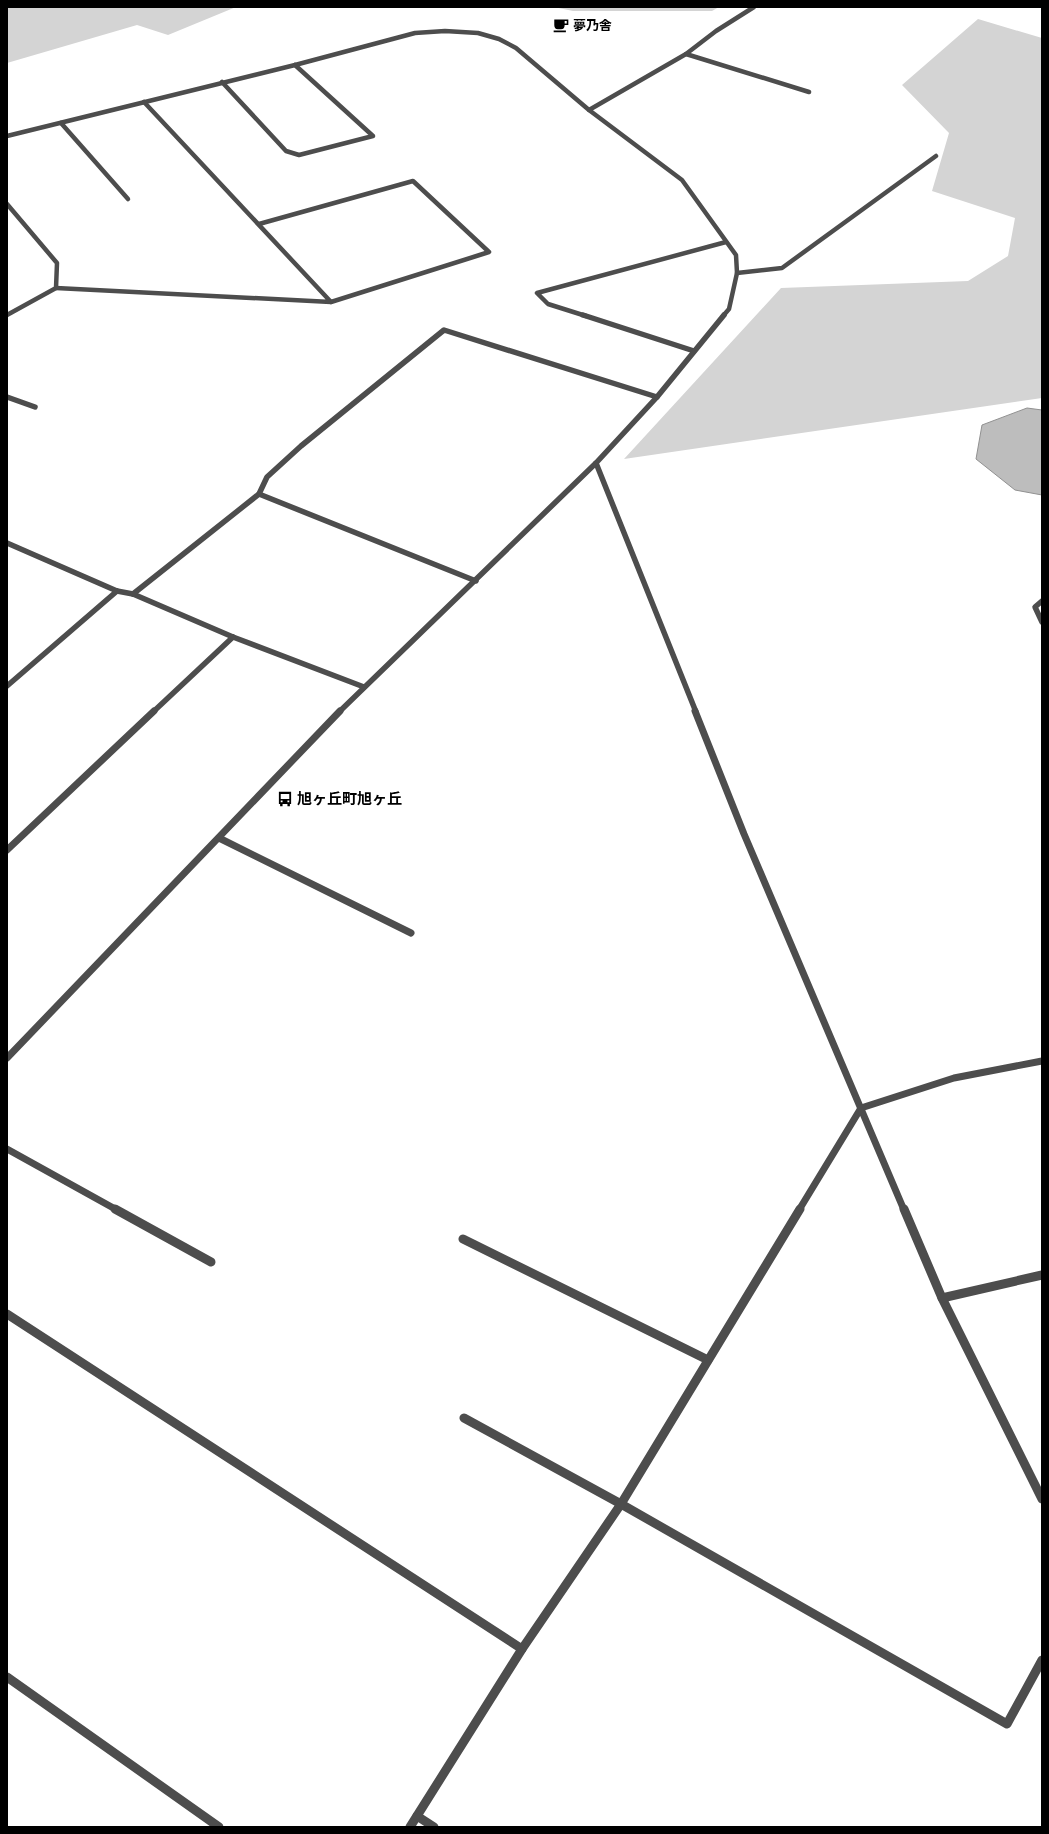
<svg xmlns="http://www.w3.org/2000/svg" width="1049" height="1834" font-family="Mulish,'Noto Sans JP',sans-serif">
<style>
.green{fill:#d4d4d4}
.building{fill:#bdbdbd;stroke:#919191}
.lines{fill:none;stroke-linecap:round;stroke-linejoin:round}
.minor-far3{stroke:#4d4d4d;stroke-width:4.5}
.minor-far2{stroke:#4d4d4d;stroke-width:5.5}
.minor-far1{stroke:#4d4d4d;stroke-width:7}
.minor{stroke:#4d4d4d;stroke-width:9}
.labels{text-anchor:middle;stroke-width:4;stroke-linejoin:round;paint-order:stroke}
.far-poi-label{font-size:13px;font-weight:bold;fill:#000;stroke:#fff;text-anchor:start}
.poi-label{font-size:15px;font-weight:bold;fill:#000;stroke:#fff;text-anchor:start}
</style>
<rect width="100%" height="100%" fill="#fff"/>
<g class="green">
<polygon points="7,7 236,7 168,35 137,25 7,63"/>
<polygon points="554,7 719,7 712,11 573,11"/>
<polygon points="978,19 1042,38 1042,398 624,459 781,288 968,281 1008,256 1015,218 932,191 949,133 902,85"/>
</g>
<polygon class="building" points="1027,408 1042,410 1042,495 1015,490 976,459 982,425"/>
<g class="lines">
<g class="minor-far3">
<polyline points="686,54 809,92"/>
<polyline points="222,82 286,151 299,155 373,136 295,65"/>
<polyline points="589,110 686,54 716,31 754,7"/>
<polyline points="61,123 128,199"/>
<polyline points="7,136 295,65 415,33 445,31 478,33 499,39 516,48 589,110 682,180 736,255 737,273 729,309 723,316"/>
<polyline points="7,204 57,263 56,288 7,315"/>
<polyline points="259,224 413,181 489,252 331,302"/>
<polyline points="737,273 782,268 936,156"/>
<polyline points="56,288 331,302 144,102"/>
<polyline points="586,316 548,304 537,293 726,242"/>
</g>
<g class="minor-far2">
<polyline points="583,315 694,351"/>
<polyline points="7,397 35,407"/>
<polyline points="596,463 696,712"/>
<polyline points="259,494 476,581"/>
<polyline points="7,543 117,591 133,594 233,637 364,687"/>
<polyline points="133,594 259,494 267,477 301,446 444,330 657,397"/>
<polyline points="1042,601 1035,607 1042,622"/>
<polyline points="7,686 117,591"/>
<polyline points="153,712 233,637"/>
<polyline points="339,712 596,463 657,397 724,315"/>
</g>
<g class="minor-far1">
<polyline points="695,711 744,834 904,1210"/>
<polyline points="219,838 411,933"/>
<polyline points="7,850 154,711"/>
<polyline points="7,1058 340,711"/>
<polyline points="7,1149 117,1210"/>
<polyline points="799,1210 861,1108 954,1078 1042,1061"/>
</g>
<g class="minor">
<polyline points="115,1209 211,1262"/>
<polyline points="904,1209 942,1298 1042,1499"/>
<polyline points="463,1239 708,1360"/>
<polyline points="942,1298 1042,1275"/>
<polyline points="7,1314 522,1649 410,1827"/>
<polyline points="464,1418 621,1504 1007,1724 1042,1660"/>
<polyline points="522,1649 621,1504 800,1209"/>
<polyline points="7,1677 219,1827"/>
<polyline points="417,1816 434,1827"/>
</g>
</g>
<defs>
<symbol id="cafe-bare" viewBox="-9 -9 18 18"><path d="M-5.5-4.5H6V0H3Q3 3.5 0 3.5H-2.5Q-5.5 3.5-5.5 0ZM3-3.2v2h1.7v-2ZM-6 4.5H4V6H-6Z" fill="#000" stroke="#fff" stroke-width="2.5" paint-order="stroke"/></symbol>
<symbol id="bus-bare" viewBox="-9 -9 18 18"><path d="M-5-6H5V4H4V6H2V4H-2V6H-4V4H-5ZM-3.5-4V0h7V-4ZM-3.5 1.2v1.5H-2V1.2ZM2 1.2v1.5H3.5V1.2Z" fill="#000" stroke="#fff" stroke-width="2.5" paint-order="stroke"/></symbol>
</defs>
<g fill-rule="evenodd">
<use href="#cafe-bare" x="550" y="14" width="22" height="22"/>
<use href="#bus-bare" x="274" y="788" width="22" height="22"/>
</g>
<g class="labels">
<g class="far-poi-label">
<text x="573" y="30">夢乃舎</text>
</g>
<g class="poi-label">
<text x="297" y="804">旭ヶ丘町旭ヶ丘</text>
</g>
</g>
<rect width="1049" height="1834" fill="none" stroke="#000000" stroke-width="16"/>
</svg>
